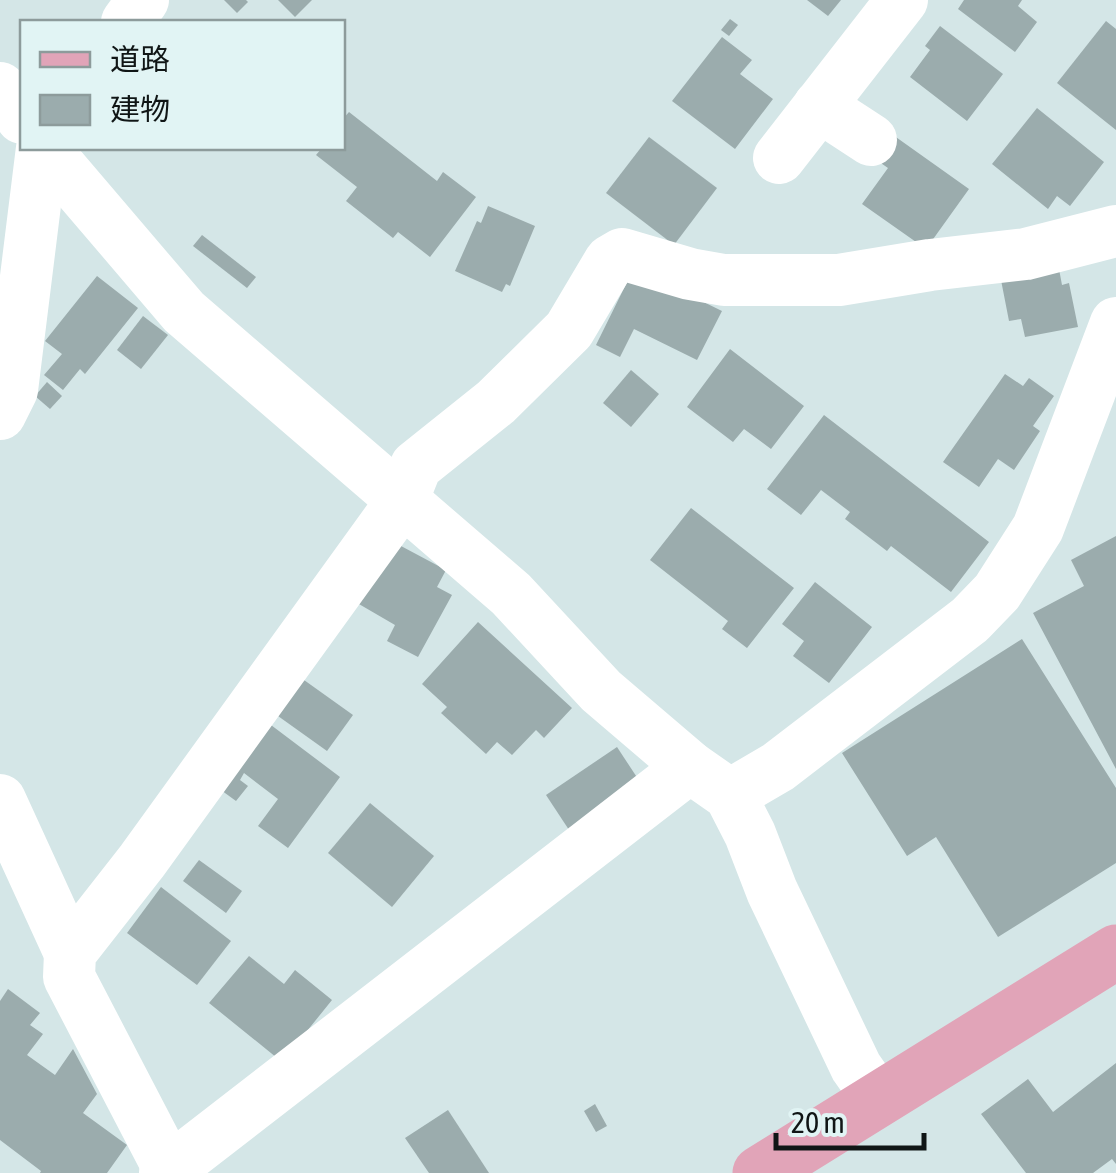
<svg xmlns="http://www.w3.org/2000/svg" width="1116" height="1173" font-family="'Asap Condensed','Noto Sans JP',sans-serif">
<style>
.building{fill:#9bacad}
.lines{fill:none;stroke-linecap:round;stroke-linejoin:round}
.street{stroke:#fff;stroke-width:52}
.primary{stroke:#e1a4b8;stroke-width:55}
</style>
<rect width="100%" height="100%" fill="#d4e6e7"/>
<g class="building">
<polygon points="224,0 246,0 248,2 237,13"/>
<polygon points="278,0 312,0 295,17"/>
<polygon points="807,0 841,0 828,16"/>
<polygon points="964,0 1022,0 1018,6 1037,22 1015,52 958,9"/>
<polygon points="730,19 738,25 729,36 721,30"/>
<polygon points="1106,21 1116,29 1116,130 1057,83"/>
<polygon points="940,26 1003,74 967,121 910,77 930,50 925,46"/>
<polygon points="722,37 752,60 740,74 773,99 735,149 672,101"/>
<polygon points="1037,108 1104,162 1070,206 1057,196 1048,209 992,164"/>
<polygon points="349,112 437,181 443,172 476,197 430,257 398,232 393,238 346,201 357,187 316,155 322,148 342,148 342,120"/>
<polygon points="893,135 969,189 926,249 862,204 888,168 875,159"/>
<polygon points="649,137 717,188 674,245 606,193"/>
<polygon points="488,206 535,226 510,286 506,284 502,292 455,271 477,221 481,223"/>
<polygon points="202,235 256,277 247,288 193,246"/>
<polygon points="634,268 722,311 697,360 634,329 620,357 596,345"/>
<polygon points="1059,269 1062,285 1069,283 1078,327 1025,337 1021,319 1009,321 1001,280"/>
<polygon points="97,276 138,308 85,374 80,369 63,390 44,375 62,354 45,341"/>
<polygon points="143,316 168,335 141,369 117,350"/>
<polygon points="730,349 804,406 771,449 744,429 733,442 687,407"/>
<polygon points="631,370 659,394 631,427 603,403"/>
<polygon points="1005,374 1023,386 1029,378 1054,396 1033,426 1040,431 1014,470 998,459 979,487 943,462"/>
<polygon points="47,382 62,396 50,409 35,396"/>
<polygon points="824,415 989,542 951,592 891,546 887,551 845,519 850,512 821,490 801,515 767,489"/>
<polygon points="691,508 794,588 747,648 722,629 728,621 650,560"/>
<polygon points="1116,536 1116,769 1033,613 1084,586 1071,560"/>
<polygon points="386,538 446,570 437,587 452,595 418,657 387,641 395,625 352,600"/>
<polygon points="815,582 872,627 829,683 793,656 804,641 782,624"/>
<polygon points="478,622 572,708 544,738 536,730 512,755 497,742 486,754 441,713 447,707 422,684"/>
<polygon points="1022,639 1116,788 1116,863 998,937 936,837 907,856 842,753"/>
<polygon points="297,675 353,715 327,751 271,711"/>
<polygon points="263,719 340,777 288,848 258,826 278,799 244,773 240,780 248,786 236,801 214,785"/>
<polygon points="617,747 644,788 573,836 546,795"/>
<polygon points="370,803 434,856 392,907 328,853"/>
<polygon points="199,860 242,891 226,913 183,881"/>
<polygon points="161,887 231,941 197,985 127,933"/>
<polygon points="249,956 284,984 295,970 332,1000 282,1062 209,1003"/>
<polygon points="8,989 40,1013 30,1025 43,1034 27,1055 55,1075 73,1049 97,1094 83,1113 127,1145 107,1173 40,1173 41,1171 0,1140 0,1001"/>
<polygon points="1116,1063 1116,1164 1112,1159 1093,1173 1026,1173 981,1114 1028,1079 1053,1112"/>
<polygon points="595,1104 607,1126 596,1132 584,1111"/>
<polygon points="448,1110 489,1173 429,1173 405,1138"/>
</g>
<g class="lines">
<g class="street">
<polyline points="127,22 143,0"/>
<polyline points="0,88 22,118"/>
<polyline points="819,106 871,140"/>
<polyline points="44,148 184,312 511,594 601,691 690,767 730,795 750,834 772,891 856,1067 879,1100"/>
<polyline points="779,158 902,0"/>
<polyline points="0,414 12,390 42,148"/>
<polyline points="730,795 778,767 970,620 997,592 1038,528 1116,323"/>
<polyline points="0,800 70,953"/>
<polyline points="169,1169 69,977 70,953 142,861 402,501 416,466 496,402 569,330 610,261 622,254 690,274 724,280 839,280 930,265 1026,254 1116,231"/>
<polyline points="165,1173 690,767"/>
</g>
<polyline class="primary" points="760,1173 1116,952"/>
</g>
<rect x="20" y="20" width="325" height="130" fill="#e1f4f4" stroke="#8d9b9b" stroke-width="2.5"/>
<rect x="40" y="52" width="50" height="15" fill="#e1a4b8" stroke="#8d9b9b" stroke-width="2.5"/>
<text x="110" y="70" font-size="30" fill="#101616">道路</text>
<rect x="40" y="95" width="50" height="30" fill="#9bacad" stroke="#8d9b9b" stroke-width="2.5"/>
<text x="110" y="120" font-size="30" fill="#101616">建物</text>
<path d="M776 1133v15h148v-15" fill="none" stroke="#101616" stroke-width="5"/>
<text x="791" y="1133" font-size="30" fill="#101616" stroke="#e1f4f4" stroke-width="8" paint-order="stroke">20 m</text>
</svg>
